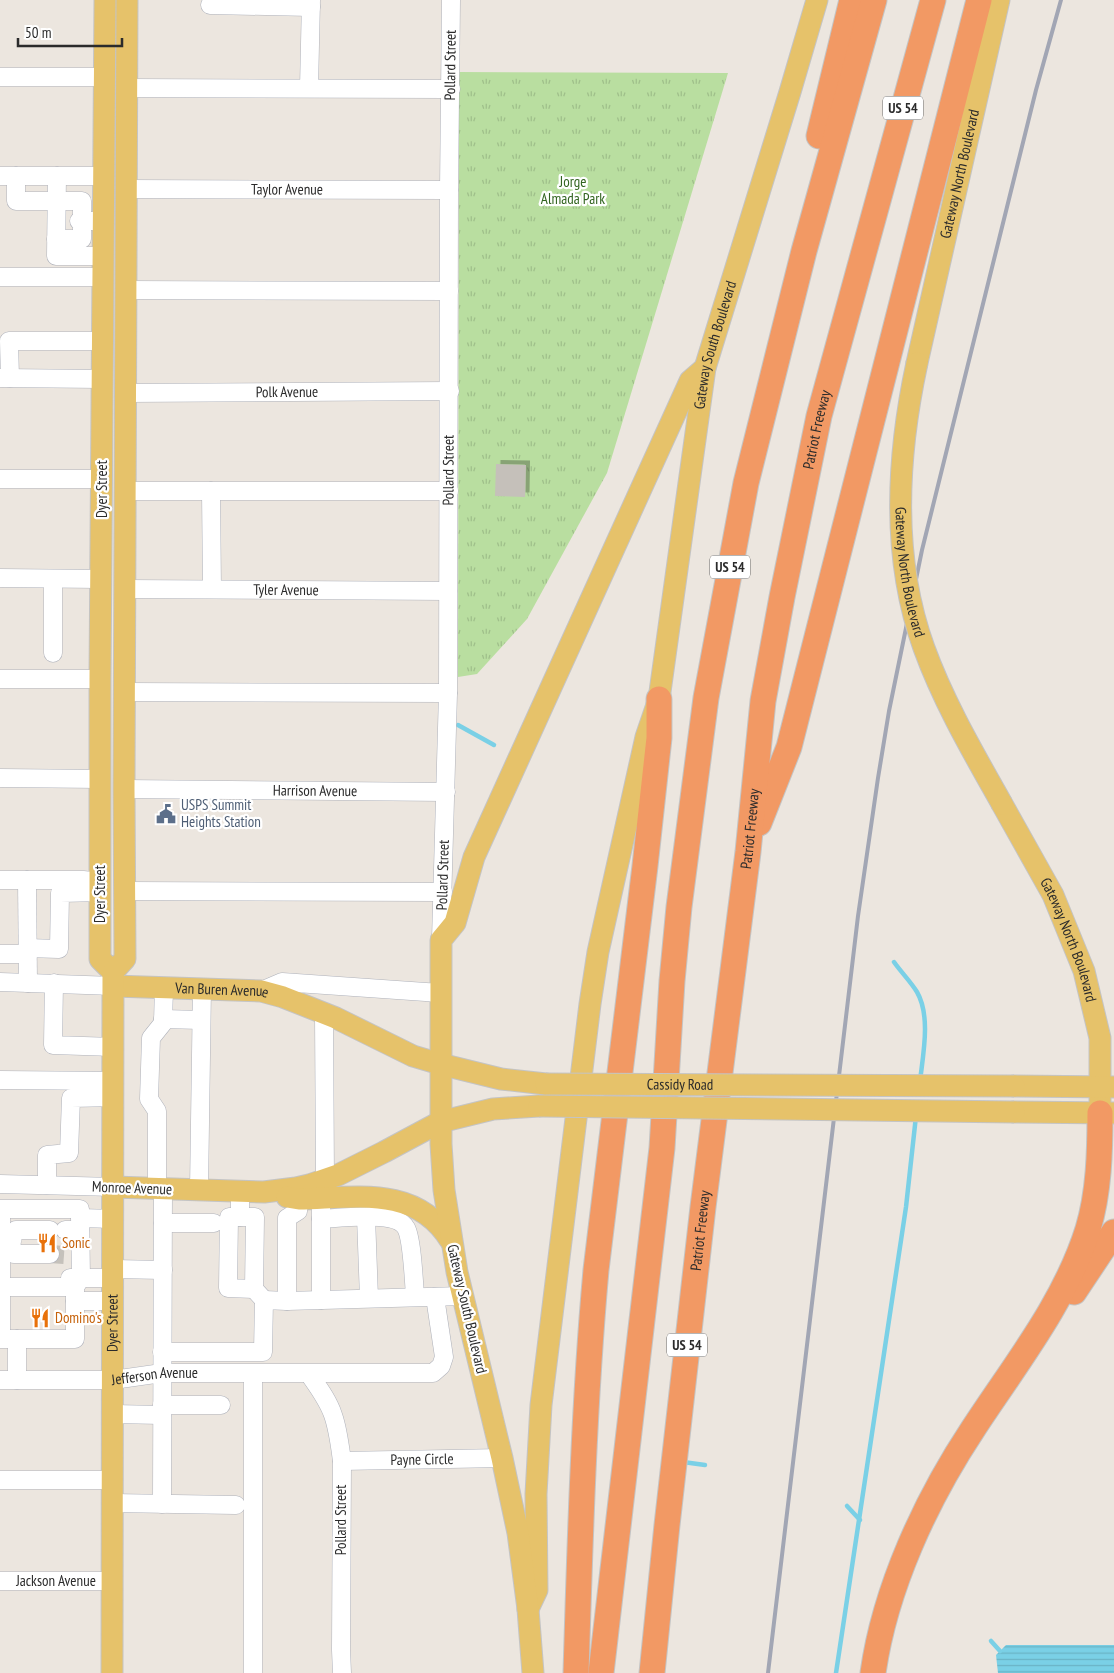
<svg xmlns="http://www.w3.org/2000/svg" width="1114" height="1673" font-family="'PT Sans Narrow',sans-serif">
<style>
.grass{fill:url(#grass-tufts)}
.water{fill:url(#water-rules)}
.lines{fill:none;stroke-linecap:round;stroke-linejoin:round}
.stream{stroke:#7ad0e6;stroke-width:4.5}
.building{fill:#c5c0ba;filter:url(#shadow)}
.minor-tunnel{stroke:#c5c1bb;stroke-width:18;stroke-dasharray:18 9;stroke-linecap:butt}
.minor-casing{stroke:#afb2bb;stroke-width:19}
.major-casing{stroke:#c4c4c4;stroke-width:23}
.highway-casing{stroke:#c4c4c4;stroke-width:27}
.minor{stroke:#fff;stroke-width:18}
.major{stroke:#e6c26a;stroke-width:21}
.highway{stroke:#f29964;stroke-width:25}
.rail{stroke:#a2a6b4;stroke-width:4}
.major-bridge-casing{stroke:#c4c4c4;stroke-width:23;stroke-linecap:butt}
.major-bridge{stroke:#e6c26a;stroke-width:21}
.labels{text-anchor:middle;stroke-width:4.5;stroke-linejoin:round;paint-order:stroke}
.shield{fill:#fff;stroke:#6b6b6b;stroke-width:1}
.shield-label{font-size:14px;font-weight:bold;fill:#2b2b2b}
.street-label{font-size:15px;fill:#2b2b2b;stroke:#fff}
.park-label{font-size:15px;fill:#326420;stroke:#fff}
.service-label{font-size:15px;fill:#4e5e75;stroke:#fff;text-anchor:start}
.food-label{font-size:15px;fill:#c56008;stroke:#fff;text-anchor:start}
</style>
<defs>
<pattern id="grass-tufts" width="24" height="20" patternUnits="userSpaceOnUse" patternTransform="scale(1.25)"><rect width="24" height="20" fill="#b9dea0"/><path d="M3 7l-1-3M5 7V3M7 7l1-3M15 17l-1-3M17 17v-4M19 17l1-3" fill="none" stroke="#9fbf8a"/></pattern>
<pattern id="water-rules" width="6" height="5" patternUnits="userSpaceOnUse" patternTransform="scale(1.25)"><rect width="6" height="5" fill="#7ad0e6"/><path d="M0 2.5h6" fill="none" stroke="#6ab3c5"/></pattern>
<filter id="shadow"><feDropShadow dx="4.5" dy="-4.5" stdDeviation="0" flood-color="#0004"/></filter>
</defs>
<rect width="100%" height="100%" fill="#ece6df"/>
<polygon class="grass" points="459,72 728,73 607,473 527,619 477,674 458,677"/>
<polygon class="water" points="1006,1645 1114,1645 1114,1673 998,1673 996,1655"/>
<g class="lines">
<g class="stream">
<polyline points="458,725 494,745"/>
<path d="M894,962C901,972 911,982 917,992C931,1016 923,1055 920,1081"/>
<polyline points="683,1462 705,1465"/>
<polyline points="847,1506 860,1520"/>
<polyline points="991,1641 1000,1651"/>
<polyline points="836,1673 906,1207 916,1116"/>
</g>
</g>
<polygon class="building" points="496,464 526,465 525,497 495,496"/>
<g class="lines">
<polyline class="minor-tunnel" points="50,1254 64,1255"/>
<defs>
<g id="minor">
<polyline points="210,5 311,7"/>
<polyline points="0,77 104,77"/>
<polyline points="127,88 451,89"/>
<polyline points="309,88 311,0"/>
<polyline points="0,176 103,176"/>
<polyline points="16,176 16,201 82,201 82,221 103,221"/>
<polyline points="57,176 56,256 103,256"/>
<path id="s1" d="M126,189L449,190"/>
<polyline points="56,239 82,239 82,221 79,221"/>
<polyline points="0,277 103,277"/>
<polyline points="126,290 449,291"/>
<polyline points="0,378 102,379"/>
<polyline points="10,378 9,341 103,341"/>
<path id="s2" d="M125,393L450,391"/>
<polyline points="0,479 102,479"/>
<polyline points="125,491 449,491"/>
<polyline points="211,491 212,589"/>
<polyline points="0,578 101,579"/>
<polyline points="53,579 53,653"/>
<path id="s3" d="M125,589L448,591"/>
<polyline points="0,679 100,679"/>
<polyline points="124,692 448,693"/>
<polyline points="0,778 101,779"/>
<path id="s4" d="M124,789L446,792"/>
<polyline points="0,880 83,880 100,882"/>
<polyline points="27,880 28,983"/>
<polyline points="125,891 443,892"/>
<path id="s5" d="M441,940L448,693L449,190L451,0"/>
<polyline points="27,948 59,949 60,893 100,892"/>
<polyline points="0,954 28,954"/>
<polyline points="0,982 114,986"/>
<polyline points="54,983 53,1045 114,1047"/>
<polyline points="261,991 282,982 440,993"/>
<polyline points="324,1013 325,1180"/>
<polyline points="163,1019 201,1020"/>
<polyline points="0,1080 114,1081"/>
<polyline points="0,1184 114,1187"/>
<polyline points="47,1185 47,1155 69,1153 71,1098 114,1097"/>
<polyline points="157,1188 157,1111 149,1099 151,1038 163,1023 164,987"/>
<polyline points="199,1190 202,988"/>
<polyline points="240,1191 240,1217 255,1217 254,1289 264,1300"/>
<polyline points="321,1207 321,1300"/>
<polyline points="240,1217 229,1217 228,1288 254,1289"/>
<polyline points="366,1217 369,1298"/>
<polyline points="80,1218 114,1219"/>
<path d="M321,1219C340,1218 396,1210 406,1228C412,1238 414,1283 415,1296"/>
<polyline points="163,1223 214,1223"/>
<path d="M50,1230H16C11,1238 10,1246 14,1254H50"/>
<polyline points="65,1230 80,1230"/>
<polyline points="114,1269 163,1270"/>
<polyline points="70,1278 113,1278"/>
<polyline points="1,1287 1,1209 80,1209 81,1278 75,1287 75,1339 1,1339 1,1287 75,1287"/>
<polyline points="75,1301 114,1301"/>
<polyline points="287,1301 462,1296"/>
<polyline points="17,1339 17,1380"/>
<polyline points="162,1352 263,1352 264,1300 287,1301 287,1218 298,1211 299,1199"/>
<path d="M309,1374C318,1387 328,1400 333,1415C338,1429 340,1446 342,1461L341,1650L342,1673"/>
<path id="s6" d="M0,1380H113L162,1373H433L441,1366L444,1357L435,1297"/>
<polyline points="162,1405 221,1405"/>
<polyline points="113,1414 162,1415"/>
<path id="s7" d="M342,1461L502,1458"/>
<polyline points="0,1480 113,1480"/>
<polyline points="112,1503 236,1505"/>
<polyline points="162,1504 163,1188"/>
<path id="s8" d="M0,1581H112"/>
<polyline points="253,1673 253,1374"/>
</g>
<g id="major">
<polyline points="105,0 100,679 100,959 113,972"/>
<path id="s9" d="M917,363L999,0"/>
<path id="s10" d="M1002,804L1053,895L1084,971L1100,1038V1113"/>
<path id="s11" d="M114,986L261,991L283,997L336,1018L413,1056L440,1064L501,1079L546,1084"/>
<polyline points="1014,1086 1114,1087"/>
<polyline points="1014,1112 1114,1113"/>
<polyline points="114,1187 264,1192 296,1188 309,1185 338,1175 384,1152 440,1122 493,1109 539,1106"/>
<path d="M287,1197L299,1199C355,1198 416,1185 450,1240"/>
<path id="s12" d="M528,1609L537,1590L536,1494L541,1405L590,1004L598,952L646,737L659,699L705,368L790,92L817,0"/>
<path id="s13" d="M112,1673L113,972L125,959L124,789L127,0"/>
<polyline points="533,1673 528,1609 518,1533 502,1458 457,1272 444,1190 441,1144 441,940 455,923 474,857 690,381 705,368"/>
</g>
<g id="highway">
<polyline points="819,136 852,0"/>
<polyline points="759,823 789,747 979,0"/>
<polyline points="1074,1292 1114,1232"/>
<path d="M576,1673C580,1539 584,1404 596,1270L645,866L659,738V699"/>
<polyline points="601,1673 662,1148 672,981 679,907 706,698 746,483 804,251 874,0"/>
<path id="s14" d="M652,1673L667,1525L703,1207L748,852L763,701L782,597L819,416L933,0"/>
<path d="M873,1673C885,1588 926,1500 973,1429C1014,1366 1065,1303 1088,1229C1099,1192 1100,1152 1100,1113"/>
</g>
</defs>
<use href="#minor" class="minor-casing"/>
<use href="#major" class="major-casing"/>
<use href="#highway" class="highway-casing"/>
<use href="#minor" class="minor"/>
<use href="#major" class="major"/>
<use href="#highway" class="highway"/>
<polyline class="rail" points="768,1673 858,916 878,778 889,711 922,550 1036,90 1061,0"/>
<defs>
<g id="major-bridge">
<path id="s15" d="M917,363C897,456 891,557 924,648C944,703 974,754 1002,804"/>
<path id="s16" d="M546,1084L1014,1086"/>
<polyline points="539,1106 1014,1112"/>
</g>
</defs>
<use href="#major-bridge" class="major-bridge-casing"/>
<use href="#major-bridge" class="major-bridge"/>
</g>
<defs>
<symbol id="civic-bare" viewBox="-9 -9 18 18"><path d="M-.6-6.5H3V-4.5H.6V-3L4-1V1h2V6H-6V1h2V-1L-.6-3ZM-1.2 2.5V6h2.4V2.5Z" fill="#5c6f8a" stroke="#fff" stroke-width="2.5" paint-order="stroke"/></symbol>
<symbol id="restaurant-bare" viewBox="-9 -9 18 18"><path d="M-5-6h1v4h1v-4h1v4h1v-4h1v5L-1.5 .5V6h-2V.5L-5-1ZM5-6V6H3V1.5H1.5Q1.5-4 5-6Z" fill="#e8710a" stroke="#fff" stroke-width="2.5" paint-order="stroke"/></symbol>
</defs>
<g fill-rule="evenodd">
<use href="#civic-bare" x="152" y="800" width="28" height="28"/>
<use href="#restaurant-bare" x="33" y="1229" width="28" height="28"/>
<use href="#restaurant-bare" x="26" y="1304" width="28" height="28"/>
</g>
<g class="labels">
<g class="shield">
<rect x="883" y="96.5" width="40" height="23" rx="4"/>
<rect x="710" y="555.5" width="40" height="23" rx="4"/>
<rect x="667" y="1333.5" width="40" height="23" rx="4"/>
</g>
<g class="shield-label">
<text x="903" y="113">US 54</text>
<text x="730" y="572">US 54</text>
<text x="687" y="1350">US 54</text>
</g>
<g class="street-label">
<text dy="5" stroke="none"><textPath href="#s5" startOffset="875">Pollard Street</textPath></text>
<text dy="5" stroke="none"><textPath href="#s9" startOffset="194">Gateway North Boulevard</textPath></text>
<text dy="5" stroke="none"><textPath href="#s1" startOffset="161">Taylor Avenue</textPath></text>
<text dy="5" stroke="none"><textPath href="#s12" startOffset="1282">Gateway South Boulevard</textPath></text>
<text dy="5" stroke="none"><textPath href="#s2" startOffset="162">Polk Avenue</textPath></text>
<text dy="5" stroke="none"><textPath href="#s14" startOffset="1255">Patriot Freeway</textPath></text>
<text dy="5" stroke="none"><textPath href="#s5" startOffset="470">Pollard Street</textPath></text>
<text transform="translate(102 489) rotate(-90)" y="5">Dyer Street</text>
<text dy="5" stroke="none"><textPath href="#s15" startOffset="211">Gateway North Boulevard</textPath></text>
<text dy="5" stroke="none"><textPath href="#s3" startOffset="161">Tyler Avenue</textPath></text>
<text dy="5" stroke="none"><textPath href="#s4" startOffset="191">Harrison Avenue</textPath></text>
<text dy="5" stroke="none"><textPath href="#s14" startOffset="850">Patriot Freeway</textPath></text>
<text dy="5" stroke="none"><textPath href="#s5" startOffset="65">Pollard Street</textPath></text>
<text transform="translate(100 894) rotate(-90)" y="5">Dyer Street</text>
<text dy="5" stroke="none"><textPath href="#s10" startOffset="152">Gateway North Boulevard</textPath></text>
<text dy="5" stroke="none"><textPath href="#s11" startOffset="108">Van Buren Avenue</textPath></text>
<text dy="5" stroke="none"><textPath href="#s16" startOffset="134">Cassidy Road</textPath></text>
<text transform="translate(132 1188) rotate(2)" y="5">Monroe Avenue</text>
<text dy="5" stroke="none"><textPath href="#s14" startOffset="445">Patriot Freeway</textPath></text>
<text transform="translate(467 1309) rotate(77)" y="5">Gateway South Boulevard</text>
<text dy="5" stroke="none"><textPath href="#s13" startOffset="350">Dyer Street</textPath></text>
<text dy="5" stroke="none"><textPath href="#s6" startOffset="155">Jefferson Avenue</textPath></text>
<text dy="5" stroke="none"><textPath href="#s7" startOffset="80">Payne Circle</textPath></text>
<text transform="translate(341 1520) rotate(-90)" y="5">Pollard Street</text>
<text dy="5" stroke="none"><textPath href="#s8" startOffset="56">Jackson Avenue</textPath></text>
</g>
<g class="park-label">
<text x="573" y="187">Jorge<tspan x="573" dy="17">Almada Park</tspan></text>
</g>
<g class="service-label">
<text x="181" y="810">USPS Summit<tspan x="181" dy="17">Heights Station</tspan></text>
</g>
<g class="food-label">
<text x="62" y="1248">Sonic</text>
<text x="55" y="1323">Domino's</text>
</g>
</g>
<path d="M18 38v8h104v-8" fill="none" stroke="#2b2b2b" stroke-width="2.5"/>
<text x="25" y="38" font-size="15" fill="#2b2b2b" stroke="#ffffff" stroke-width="4" paint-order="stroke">50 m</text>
</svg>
